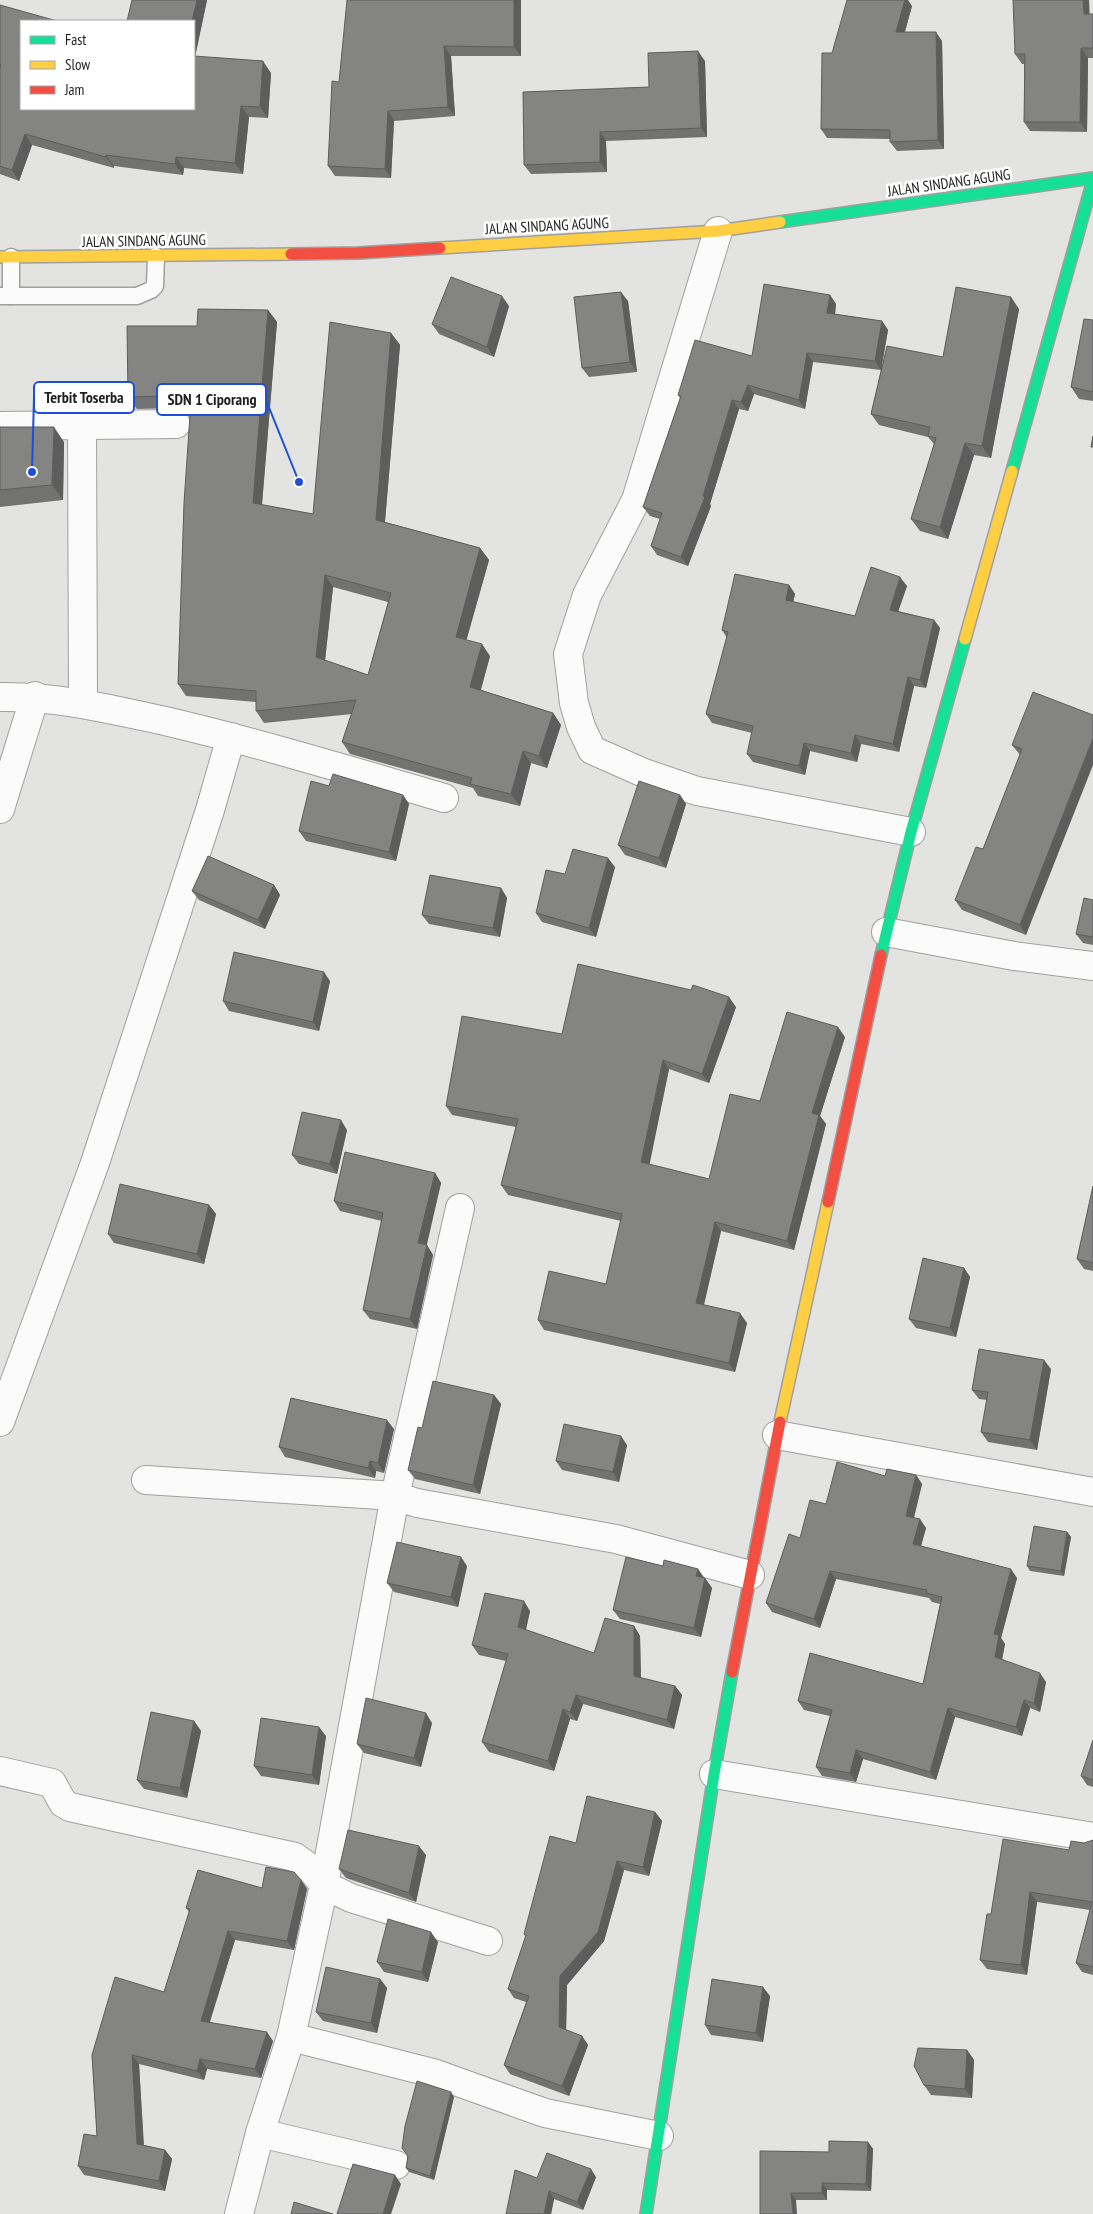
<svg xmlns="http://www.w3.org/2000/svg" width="1093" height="2214" font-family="'PT Sans Narrow',sans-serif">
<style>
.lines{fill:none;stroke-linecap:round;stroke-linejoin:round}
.lane-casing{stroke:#9fa09f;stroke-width:19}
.street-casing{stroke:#9fa09f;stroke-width:30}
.fast-casing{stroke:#9fa09f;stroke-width:14}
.slow-casing{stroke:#9fa09f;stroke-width:14}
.jam-casing{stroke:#9fa09f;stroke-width:14}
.lane{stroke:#fbfbfb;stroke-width:16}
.street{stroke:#fbfbfb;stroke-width:28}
.fast{stroke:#16e098;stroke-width:11}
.slow{stroke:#ffcf43;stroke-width:11}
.jam{stroke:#f24e42;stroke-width:11}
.wall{fill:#727271;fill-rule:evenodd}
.shaded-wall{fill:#5c5d5c}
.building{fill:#848583;stroke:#5c5d5c;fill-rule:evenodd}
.labels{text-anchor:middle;stroke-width:5;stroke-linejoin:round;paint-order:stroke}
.street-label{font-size:15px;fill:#1e1f1e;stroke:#fff}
.leader{fill:none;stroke:#1d4ed8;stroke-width:2}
.callout-dot{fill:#1d4ed8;stroke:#fff;stroke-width:2}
.callout{fill:#fff;stroke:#1d4ed8;stroke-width:2}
.callout-label{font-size:16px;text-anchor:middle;font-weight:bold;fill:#1e1f1e}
</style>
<rect width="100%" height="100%" fill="#e3e4e2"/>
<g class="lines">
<defs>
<g id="lane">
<polyline points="11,257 11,296"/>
<polyline points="0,296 137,296 151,290 155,286 156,256"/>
</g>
<g id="street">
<polyline points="718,231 636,500 587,595 568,654 574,703 581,727 592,750 644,773 697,791 911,832"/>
<polyline points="82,424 83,703"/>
<polyline points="0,426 176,424"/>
<path d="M0,697C56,696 110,709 165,721C259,743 351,771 444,798"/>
<polyline points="0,809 35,696"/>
<polyline points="886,932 1014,956 1093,966"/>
<polyline points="0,1422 95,1163 210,810 231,737"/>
<polyline points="777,1435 1093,1492"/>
<polyline points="146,1480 395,1496 417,1503 616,1539 750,1575"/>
<polyline points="0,1771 52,1783 63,1803 70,1807 295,1857 311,1869 324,1885 351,1898 488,1941"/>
<polyline points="714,1774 1093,1837"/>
<polyline points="291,2037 324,1885 395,1496 460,1208"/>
<polyline points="260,2133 396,2165"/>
<polyline points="239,2214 260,2133 291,2037 433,2073 545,2113 659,2136"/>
</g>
<g id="fast">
<polyline points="780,222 1093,178"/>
<polyline points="1012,471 1093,180"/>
<polyline points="881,955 911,832 965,639"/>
<polyline points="646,2214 714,1774 732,1672"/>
</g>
<g id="slow">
<polyline points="440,248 718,231 780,222"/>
<polyline points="0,257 291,254"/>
<polyline points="965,639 1012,471"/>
<polyline points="780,1422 828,1202"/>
</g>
<g id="jam">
<polyline points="291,254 358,253 440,248"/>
<polyline points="828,1202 881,955"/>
<polyline points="732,1672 780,1422"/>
</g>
</defs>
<use href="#lane" class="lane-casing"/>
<use href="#street" class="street-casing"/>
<use href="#fast" class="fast-casing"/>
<use href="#slow" class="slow-casing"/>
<use href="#jam" class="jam-casing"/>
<use href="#lane" class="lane"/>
<use href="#street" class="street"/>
<use href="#fast" class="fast"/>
<use href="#slow" class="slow"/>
<use href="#jam" class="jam"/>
</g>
<g class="wall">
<polygon points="132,0 207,0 195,56 271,73 268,118 249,117 243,174 184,168 183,175 114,166 114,168 32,145 19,181 0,174 0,5 21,21 194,109"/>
<polygon points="521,0 521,56 451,56 455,116 394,121 391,178 335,176 328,166 339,82"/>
<polygon points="912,6 905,32 942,41 944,149 897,151 890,142 890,139 827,138 821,129 832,53"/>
<polygon points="1090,14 1093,14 1093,58 1088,58 1087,132 1030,131 1024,122 1024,64 1022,64 1015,54"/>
<polygon points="705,61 707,137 606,141 607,172 531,174 524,165 649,87"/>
<polygon points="830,295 836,304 835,314 882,321 888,330 882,365 943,357 1019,309 991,458 974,455 948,539 920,531 911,519 934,444 928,437 879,425 871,414 881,370 813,362 805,409 754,394 748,411 739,409 710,504 711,506 688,566 657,555 651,546 660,519 650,516 643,507 680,398 678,395 752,356"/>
<polygon points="628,301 637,372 589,377 582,368"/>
<polygon points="509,306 494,357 439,334 432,324"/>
<path d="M268,310L277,322L262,505L313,514L391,333L400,345L385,522L480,548L489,560L466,640L490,656L481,690L553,713L561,725L547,768L531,763L520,806L478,796L473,788L350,754L342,742L352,714L264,723L256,711V702L186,696L178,684L191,412H186L176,408L137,409L128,397L197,326ZM333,587L388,602L368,675L325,661Z"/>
<polygon points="1093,320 1093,401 1079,399 1071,387"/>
<polygon points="0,427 64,442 63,500 0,507"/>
<polygon points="789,585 795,594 793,602 855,616 907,586 898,611 934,620 940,628 926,688 914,686 899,752 861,744 857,762 810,751 805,775 753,762 747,754 752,733 712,723 706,714 727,638 722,630"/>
<polygon points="1093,715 1026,935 962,910 955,900 983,849 1020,755 1012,745"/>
<polygon points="329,786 403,795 409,804 396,861 306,841 299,831"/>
<polygon points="680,795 686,804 666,868 625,855 618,845"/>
<polygon points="615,867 596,937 542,922 536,913 565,874"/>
<polygon points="274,885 280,895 265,929 199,900 192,891"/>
<polygon points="501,888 507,898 500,937 429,924 422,915"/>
<polygon points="1093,900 1093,945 1083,943 1076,934"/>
<polygon points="330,981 319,1031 229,1011 223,1001"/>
<polygon points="736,1007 709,1083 669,1069 649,1164 709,1179 760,1101 845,1037 820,1116 826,1124 794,1250 721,1231 704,1305 747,1323 735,1372 544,1330 538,1320 606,1284 621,1221 508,1195 501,1185 516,1127 452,1115 446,1106 562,1034"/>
<polygon points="347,1130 337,1174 299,1164 292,1155"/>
<polygon points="435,1173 441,1183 426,1245 433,1255 417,1329 370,1319 363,1310 382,1221 340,1211 334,1201"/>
<polygon points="1093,1186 1093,1271 1084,1269 1077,1259"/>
<polygon points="209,1205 216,1214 204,1264 114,1243 108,1234"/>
<polygon points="964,1268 970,1277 956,1337 916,1328 909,1319"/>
<polygon points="1051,1369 1037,1450 988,1442 981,1432 987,1400 979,1399 972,1390"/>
<polygon points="494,1395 501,1404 480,1494 415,1479 408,1470 422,1428"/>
<polygon points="394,1429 384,1473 376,1471 375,1478 285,1457 279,1447"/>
<polygon points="627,1445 619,1482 562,1470 556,1461"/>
<polygon points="916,1475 922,1484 914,1518 926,1528 921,1546 1017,1578 1001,1638 1005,1644 1002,1659 1046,1682 1040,1712 1030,1708 1022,1736 955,1717 936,1780 863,1759 856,1782 822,1776 816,1767 830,1716 804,1710 798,1701 923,1684 940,1604 932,1602 929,1598 836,1579 820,1628 772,1612 766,1603 800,1538 826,1504 885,1476"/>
<polygon points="1067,1532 1071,1537 1064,1576 1030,1571 1027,1566"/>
<polygon points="467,1566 458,1607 394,1592 387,1583"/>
<polygon points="663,1566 698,1569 712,1588 701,1637 620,1619 613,1610"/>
<polygon points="530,1611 526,1630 594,1653 634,1626 640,1636 641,1678 675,1686 682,1695 674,1729 583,1704 577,1721 570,1719 554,1771 489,1752 482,1742 506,1661 479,1655 472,1645"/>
<polygon points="194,1721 201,1731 187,1798 144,1789 137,1780"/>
<polygon points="432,1723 421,1767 364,1753 357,1744"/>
<polygon points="326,1736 319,1785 261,1776 254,1766"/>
<polygon points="1093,1740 1093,1787 1087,1785 1081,1776"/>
<polygon points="655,1812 662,1821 649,1876 624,1870 604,1941 567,1985 566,2030 582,2036 588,2045 569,2096 510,2074 504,2065 526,2002 514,1998 508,1989 526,1937 524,1934 576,1843"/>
<polygon points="1093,1840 1093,1975 1082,1972 1076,1963 1090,1910 1037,1902 1027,1975 987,1969 980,1960 991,1914 1069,1850 1084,1843"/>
<polygon points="426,1855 416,1902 346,1878 339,1869"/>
<polygon points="301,1880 307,1889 294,1950 235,1940 210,2022 273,2041 261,2078 207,2069 204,2080 139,2064 144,2145 165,2150 172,2159 165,2191 84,2175 78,2166 97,2136 92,2055 164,1992 189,1912 186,1908 262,1888"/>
<polygon points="438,1942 428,1982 384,1972 377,1962"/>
<polygon points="380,1979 387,1988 377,2033 323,2021 316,2012"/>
<polygon points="770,1996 763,2042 711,2035 705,2025"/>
<polygon points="967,2050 974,2060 972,2098 931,2095 924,2085"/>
<polygon points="454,2097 434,2180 409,2172 406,2168 408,2156"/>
<polygon points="868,2142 873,2149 871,2191 827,2190 827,2200 796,2200 760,2214 829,2152"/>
<polygon points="596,2177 583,2210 554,2199 551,2214 506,2214 537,2178"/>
</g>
<g class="shaded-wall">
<polygon points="197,0 207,0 194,62 194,21 192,21"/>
<polygon points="514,0 521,0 521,56 514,47"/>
<polygon points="903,0 908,0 912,6 902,41 896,32"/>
<polygon points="1083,0 1089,0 1090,23 1084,14"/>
<polygon points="936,32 942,41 944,149 938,140"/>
<polygon points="444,46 451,56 455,116 448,107"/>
<polygon points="1081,48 1088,58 1087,132 1080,122"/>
<polygon points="698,51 705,61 707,137 701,128"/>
<polygon points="263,61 271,73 268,118 260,107"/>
<polygon points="241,106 249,117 243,174 235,163"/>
<polygon points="388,111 394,121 391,178 385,169"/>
<polygon points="600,132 606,141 607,172 600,162"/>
<polygon points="25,134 32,145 19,181 12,170"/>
<polygon points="106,155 114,166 114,168 106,157"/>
<polygon points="176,157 184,168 183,175 175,164"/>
<polygon points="621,292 628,301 637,372 630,362"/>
<polygon points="830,295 836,304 834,322 827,313"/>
<polygon points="502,296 509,306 494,357 487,347"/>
<polygon points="1011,297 1019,309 991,458 982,446"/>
<polygon points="268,310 277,322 261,515 253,503"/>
<polygon points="882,321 888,330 881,370 875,361"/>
<polygon points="391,333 400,345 384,532 376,520"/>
<polygon points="807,353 813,362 805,409 799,400"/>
<polygon points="748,385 754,394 748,411 741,402"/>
<polygon points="732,400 739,409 710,504 711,506 688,566 681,557 703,496"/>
<polygon points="54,427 64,442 63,500 52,485"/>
<polygon points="965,443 974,455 948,539 940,527"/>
<polygon points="480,548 489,560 464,649 456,637"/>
<polygon points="325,575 333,587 324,669 316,657"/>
<polygon points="900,577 907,586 896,618 890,610"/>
<polygon points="789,585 795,594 792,608 786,600"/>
<polygon points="934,620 940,628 926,688 920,680"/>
<polygon points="482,644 490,656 478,699 470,687"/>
<polygon points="908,677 914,686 899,752 893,744"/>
<polygon points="553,713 561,725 547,768 539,756"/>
<polygon points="855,735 861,744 857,762 851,753"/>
<polygon points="1093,738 1093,765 1026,935 1020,925"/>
<polygon points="804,743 810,751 805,775 799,766"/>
<polygon points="523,751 531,763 520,806 511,794"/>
<polygon points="403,795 409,804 396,861 389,852"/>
<polygon points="680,795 686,804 666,868 659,858"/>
<polygon points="608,858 615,867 596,937 589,928"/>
<polygon points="274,885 280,895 265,929 258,920"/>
<polygon points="501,888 507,898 500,937 493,928"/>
<polygon points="324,972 330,981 319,1031 313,1022"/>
<polygon points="729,997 736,1007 709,1083 702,1074"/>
<polygon points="838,1027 845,1037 820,1116 826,1124 794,1250 787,1241 812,1113"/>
<polygon points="663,1060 669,1069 648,1172 641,1162"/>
<polygon points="341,1120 347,1130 337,1174 330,1164"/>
<polygon points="435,1173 441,1183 425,1253 418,1243"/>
<polygon points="209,1205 216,1214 204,1264 197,1254"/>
<polygon points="715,1222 721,1231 702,1312 696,1303"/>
<polygon points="427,1245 433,1255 417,1329 410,1319"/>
<polygon points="964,1268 970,1277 956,1337 950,1328"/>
<polygon points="740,1313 747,1323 735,1372 729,1363"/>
<polygon points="1044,1360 1051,1369 1037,1450 1030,1440"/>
<polygon points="494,1395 501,1404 480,1494 473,1485"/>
<polygon points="387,1420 394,1429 384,1473 378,1463"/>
<polygon points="621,1436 627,1445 619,1482 613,1472"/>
<polygon points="370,1461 376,1471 375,1478 368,1468"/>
<polygon points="916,1475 922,1484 912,1524 906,1516"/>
<polygon points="920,1519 926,1528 919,1553 913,1544"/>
<polygon points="1067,1532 1071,1537 1064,1576 1061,1571"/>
<polygon points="461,1557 467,1566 458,1607 451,1597"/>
<polygon points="698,1569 704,1579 696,1576"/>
<polygon points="1011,1569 1017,1578 1001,1638 1005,1644 1001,1665 995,1657 994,1634"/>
<polygon points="830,1571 836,1579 820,1628 814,1619"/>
<polygon points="705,1578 712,1588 701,1637 694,1628"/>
<polygon points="524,1601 530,1611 524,1637 518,1627"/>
<polygon points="634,1626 640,1636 641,1686 634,1676"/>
<polygon points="1040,1673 1046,1682 1040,1712 1034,1703"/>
<polygon points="675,1686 682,1695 674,1729 667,1720"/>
<polygon points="576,1695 583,1704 577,1721 570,1712"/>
<polygon points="1024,1700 1030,1708 1022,1736 1016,1727"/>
<polygon points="948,1708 955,1717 936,1780 930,1772"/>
<polygon points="563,1709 570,1719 554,1771 548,1761"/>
<polygon points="426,1713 432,1723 421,1767 414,1758"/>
<polygon points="194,1721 201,1731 187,1798 180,1788"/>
<polygon points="319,1727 326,1736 319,1785 312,1775"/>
<polygon points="856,1750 863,1759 856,1782 850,1773"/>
<polygon points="655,1812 662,1821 649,1876 643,1867"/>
<polygon points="419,1846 426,1855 416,1902 409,1893"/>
<polygon points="617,1861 624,1870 604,1941 567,1985 566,2037 559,2027 560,1976"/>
<polygon points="301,1880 307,1889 294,1950 287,1941"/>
<polygon points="1030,1892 1037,1902 1027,1975 1021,1965"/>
<polygon points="228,1931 235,1940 207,2030 201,2021"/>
<polygon points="431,1932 438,1942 428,1982 422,1972"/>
<polygon points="380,1979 387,1988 377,2033 371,2023"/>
<polygon points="763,1987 770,1996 763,2042 756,2033"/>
<polygon points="267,2032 273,2041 261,2078 255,2069"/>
<polygon points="582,2036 588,2045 569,2096 562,2086"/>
<polygon points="967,2050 974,2060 972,2098 965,2089"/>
<polygon points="132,2055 139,2064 144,2154 137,2144"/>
<polygon points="200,2059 207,2069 204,2080 197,2071"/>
<polygon points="451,2092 454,2097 434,2180 430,2176"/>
<polygon points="868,2142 873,2149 871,2191 866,2184"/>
<polygon points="165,2150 172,2159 165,2191 159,2181"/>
<polygon points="591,2169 596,2177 583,2210 577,2202"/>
<polygon points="395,2175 401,2184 391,2214 383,2214"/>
<polygon points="822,2183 827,2190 827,2200 822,2193"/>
<polygon points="549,2191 554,2199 551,2214 544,2214"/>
<polygon points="791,2193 796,2200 797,2214 793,2214"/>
</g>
<g class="building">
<polygon points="132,0 197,0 192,21 127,21"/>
<polygon points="347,0 514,0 514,47 444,46 448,107 388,111 385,169 328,166 332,81 339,82"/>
<polygon points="847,0 905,0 896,32 936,32 938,140 890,142 890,130 821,129 822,53 832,53"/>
<polygon points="1013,0 1083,0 1084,14 1093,14 1093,48 1081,48 1080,122 1024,122 1025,54 1015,54"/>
<polygon points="0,5 57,21 21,21 21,109 194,109 194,56 263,61 260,107 241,106 235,163 176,157 175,164 106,155 106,157 25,134 12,170 0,166 0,68 1,65 0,64"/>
<polygon points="698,51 701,128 600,132 600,162 524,165 523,92 649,87 648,53"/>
<polygon points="451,277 502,296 487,347 432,324"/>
<polygon points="764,284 830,295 827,313 882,321 875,361 807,353 799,400 748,385 741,402 732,400 703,496 705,497 681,557 651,546 662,513 643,507 681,396 678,395 695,340 752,356"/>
<polygon points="956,287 1011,297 982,446 965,443 940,527 911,519 936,438 928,436 930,427 871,414 887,346 943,357"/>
<polygon points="621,292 630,362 582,368 574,297"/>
<path d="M198,309L268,310L253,503L313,514L330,322L391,333L376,520L480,548L456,637L482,644L470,687L553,713L539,756L523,751L511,794L470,784L472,778L342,742L356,700L256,711V691L178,684L184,503L191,400H177L167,396L128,397L127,326H197ZM325,575L391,593L368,675L316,657Z"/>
<polygon points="1084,319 1093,320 1093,392 1071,387"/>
<polygon points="0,427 54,427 52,485 0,490"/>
<polygon points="1093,436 1093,447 1091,447"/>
<polygon points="871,567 900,577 890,610 934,620 920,680 908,677 893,744 855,735 851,753 804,743 799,766 747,754 753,726 706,714 728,632 722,630 735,574 789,585 786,600 855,616"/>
<polygon points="1033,692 1093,715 1093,738 1020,925 955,900 976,847 983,849 1022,749 1012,745"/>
<polygon points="333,774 403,795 389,852 299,831 311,781 329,786"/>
<polygon points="639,781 680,795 659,858 618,845"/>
<polygon points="573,849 608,858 589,928 536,913 546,870 565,874"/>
<polygon points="208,856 274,885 258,920 192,891"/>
<polygon points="430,875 501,888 493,928 422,915"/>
<polygon points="1084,898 1093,900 1093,937 1076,934"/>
<polygon points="234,952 324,972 313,1022 223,1001"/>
<polygon points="578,964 691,990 693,985 729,997 702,1074 663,1060 641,1162 709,1179 730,1094 760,1101 787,1012 838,1027 812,1113 819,1115 787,1241 715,1222 696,1303 740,1313 729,1363 538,1320 549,1271 606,1284 622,1214 501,1185 518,1119 446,1106 462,1016 562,1034"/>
<polygon points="302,1112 341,1120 330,1164 292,1155"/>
<polygon points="345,1152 435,1173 418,1243 427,1245 410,1319 363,1310 383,1213 334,1201"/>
<polygon points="120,1184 209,1205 197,1254 108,1234"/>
<polygon points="1093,1186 1093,1263 1077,1259"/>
<polygon points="923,1258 964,1268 950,1328 909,1319"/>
<polygon points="979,1349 1044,1360 1030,1440 981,1432 988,1392 972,1390"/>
<polygon points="433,1381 494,1395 473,1485 408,1470 418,1427 422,1428"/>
<polygon points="291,1398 387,1420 378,1463 370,1461 368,1468 279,1447"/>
<polygon points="564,1424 621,1436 613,1472 556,1461"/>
<polygon points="837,1462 885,1476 887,1469 916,1475 906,1516 920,1519 913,1544 1011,1569 994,1634 999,1635 995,1657 1040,1673 1034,1703 1024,1700 1016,1727 948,1708 930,1772 856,1750 850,1773 816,1767 832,1710 798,1701 810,1653 923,1684 942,1597 926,1593 927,1590 830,1571 814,1619 766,1603 789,1534 800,1538 810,1500 826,1504"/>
<polygon points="1034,1526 1067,1532 1061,1571 1027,1566"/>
<polygon points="397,1542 461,1557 451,1597 387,1583"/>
<polygon points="626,1557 663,1566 664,1560 698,1569 696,1576 705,1578 694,1628 613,1610"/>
<polygon points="485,1593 524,1601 518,1627 594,1653 605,1618 634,1626 634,1676 675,1686 667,1720 576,1695 570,1712 563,1709 548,1761 482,1742 508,1654 472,1645"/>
<polygon points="366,1698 426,1713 414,1758 357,1744"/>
<polygon points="151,1712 194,1721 180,1788 137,1780"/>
<polygon points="261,1718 319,1727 312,1775 254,1766"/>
<polygon points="1093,1740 1093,1780 1081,1776"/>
<polygon points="587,1796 655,1812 643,1867 617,1861 598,1932 560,1976 559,2027 582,2036 562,2086 504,2065 529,1996 508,1989 526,1935 524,1934 550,1836 576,1843"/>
<polygon points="348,1830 419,1846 409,1893 339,1869"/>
<polygon points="1003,1839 1069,1850 1071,1841 1084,1843 1093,1840 1093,1967 1076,1963 1092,1902 1030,1892 1021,1965 980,1960 987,1914 991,1914"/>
<polygon points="266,1867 294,1872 301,1880 287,1941 228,1931 201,2021 267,2032 255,2069 200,2059 197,2071 132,2055 137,2144 165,2150 159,2181 78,2166 84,2134 97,2136 92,2055 115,1977 164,1992 190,1909 186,1908 198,1870 262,1888"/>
<polygon points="388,1919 431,1932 422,1972 377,1962"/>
<polygon points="326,1967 380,1979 371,2023 316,2012"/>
<polygon points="712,1979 763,1987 756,2033 705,2025"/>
<polygon points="918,2048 967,2050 965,2089 924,2085 914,2066"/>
<polygon points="417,2081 451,2092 430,2176 406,2168 408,2156 402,2148 405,2126"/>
<polygon points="829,2141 868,2142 866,2184 822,2183 822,2193 791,2193 793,2214 760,2214 760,2151 829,2152"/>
<polygon points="547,2153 591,2169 577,2202 549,2191 544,2214 506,2214 515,2170 537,2178"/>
<polygon points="353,2164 395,2175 383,2214 337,2214"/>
<polygon points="294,2202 333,2214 291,2214"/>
</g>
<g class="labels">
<g class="street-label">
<text transform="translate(949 183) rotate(-8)" y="5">JALAN SINDANG AGUNG</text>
<text transform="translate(547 226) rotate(-3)" y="5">JALAN SINDANG AGUNG</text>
<text transform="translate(144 241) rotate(-1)" y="5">JALAN SINDANG AGUNG</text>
</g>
</g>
<path class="leader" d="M32 472L34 397M299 482L266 400"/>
<g class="callout-dot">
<circle cx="32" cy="472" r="5"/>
<circle cx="299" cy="482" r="5"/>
</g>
<g class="callout">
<rect x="34" y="382" width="100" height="31" rx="5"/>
<rect x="157" y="384" width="109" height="31" rx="5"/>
</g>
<g class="callout-label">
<text x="84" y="403">Terbit Toserba</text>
<text x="212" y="405">SDN 1 Ciporang</text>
</g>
<rect x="20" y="20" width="175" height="90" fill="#ffffff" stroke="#a5a5a5"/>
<rect x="30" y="36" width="25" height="8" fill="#16e098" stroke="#a5a5a5"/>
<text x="65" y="45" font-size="15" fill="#1e1f1e">Fast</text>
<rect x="30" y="61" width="25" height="8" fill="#ffcf43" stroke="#a5a5a5"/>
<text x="65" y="70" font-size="15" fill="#1e1f1e">Slow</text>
<rect x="30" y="86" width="25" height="8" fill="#f24e42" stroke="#a5a5a5"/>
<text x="65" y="95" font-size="15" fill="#1e1f1e">Jam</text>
</svg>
